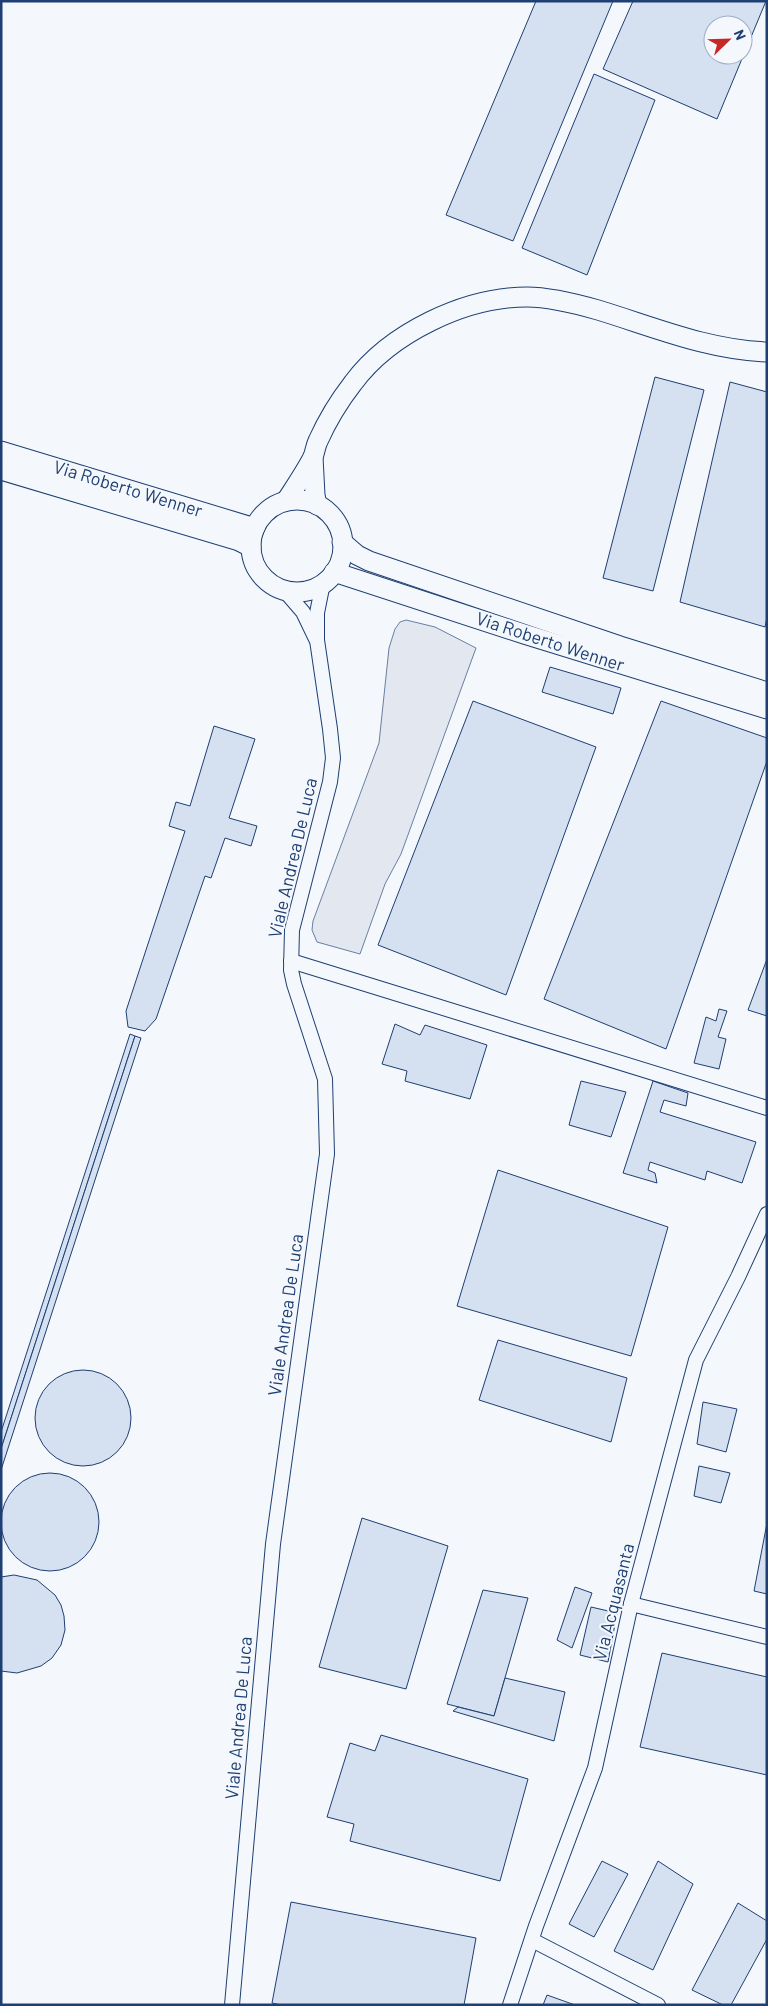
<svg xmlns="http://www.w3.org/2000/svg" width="768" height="2006" font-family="Barlow,sans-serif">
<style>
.parking{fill:#e3e8f0;stroke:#687fa3}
.building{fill:#d5e0f0;stroke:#1d3f73;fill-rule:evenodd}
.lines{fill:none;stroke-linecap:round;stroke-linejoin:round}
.street-casing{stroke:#1d3f73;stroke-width:16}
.secondary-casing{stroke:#1d3f73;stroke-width:21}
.street{stroke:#f4f7fb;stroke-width:14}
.secondary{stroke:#f4f7fb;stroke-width:19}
.labels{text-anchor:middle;stroke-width:4;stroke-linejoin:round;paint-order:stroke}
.street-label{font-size:18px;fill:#1d3f73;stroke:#f4f7fb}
</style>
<rect width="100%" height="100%" fill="#f4f7fb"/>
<polygon class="parking" points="406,620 435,627 476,648 401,854 385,884 360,954 317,942 312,930 313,921 379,743 389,648 395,629 400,622"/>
<g class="building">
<polygon points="536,1 613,1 513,241 446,215"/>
<path d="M633,1H766L717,119L603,69ZM713,25H743V55H713Z"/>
<polygon points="594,74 655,100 587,275 522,248"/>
<polygon points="655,377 704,390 653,591 603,578"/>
<polygon points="730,382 767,392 767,617 765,627 680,602"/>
<polygon points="550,667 621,688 613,714 542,692"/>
<polygon points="473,701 596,747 506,995 378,945"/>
<polygon points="661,701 767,738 767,761 666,1049 544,999"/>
<polygon points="214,726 255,739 229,818 257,826 251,846 225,838 211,878 205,876 156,1019 145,1031 128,1027 126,1011 185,831 169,826 176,802 190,806"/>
<polygon points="767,959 767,1016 748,1010"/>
<polygon points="719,1009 727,1011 718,1037 726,1039 719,1069 694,1063 706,1017 716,1021"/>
<polygon points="395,1024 420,1035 425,1025 487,1045 470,1099 405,1081 407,1071 382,1064"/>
<polygon points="130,1034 135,1036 1,1449 1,1432"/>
<polygon points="135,1036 141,1038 1,1470 1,1449"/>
<polygon points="581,1081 626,1092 611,1137 569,1125"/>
<polygon points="653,1081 688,1093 686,1106 664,1100 660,1112 756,1142 742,1183 707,1171 705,1180 650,1162 648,1170 655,1173 657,1183 623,1173"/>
<polygon points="498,1170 668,1227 631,1356 457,1306"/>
<polygon points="498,1340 627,1378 611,1442 479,1400"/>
<circle cx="83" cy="1418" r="48"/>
<polygon points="703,1402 737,1409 726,1452 697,1444"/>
<polygon points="699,1466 730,1473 721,1503 694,1496"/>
<circle cx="50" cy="1522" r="49"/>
<polygon points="362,1518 448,1546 406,1689 319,1667"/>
<polygon points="767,1523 767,1594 754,1591"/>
<polygon points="14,1575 37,1580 55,1595 61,1605 64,1616 65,1630 61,1645 52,1658 41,1666 17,1673 1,1671 1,1577"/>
<polygon points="575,1587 592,1593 572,1648 557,1640"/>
<polygon points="483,1590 528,1598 494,1716 447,1704"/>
<polygon points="591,1607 617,1613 608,1662 580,1655"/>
<polygon points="662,1653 767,1677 767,1775 640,1747"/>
<polygon points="505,1678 565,1692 554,1741 453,1711 458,1707 494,1716"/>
<polygon points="381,1735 528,1779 500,1881 350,1841 354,1824 327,1817 350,1743 375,1751"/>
<polygon points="602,1861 628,1874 594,1937 569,1924"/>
<polygon points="658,1861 693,1884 653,1970 614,1951"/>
<polygon points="291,1902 476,1938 464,2005 281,2005 272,2003"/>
<polygon points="738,1903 767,1921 767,1939 731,2005 723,2005 692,1990"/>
<polygon points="547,1995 575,2005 543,2005"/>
</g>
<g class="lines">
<defs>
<g id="street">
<polyline points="284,590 303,612 316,639"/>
<polyline points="291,961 767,1108"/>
<polyline points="631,1604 767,1637"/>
<polyline points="532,1940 658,2005"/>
<polyline points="232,2005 273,1544 327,1154 325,1079 294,984 291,970 292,930 330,782 333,758 330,729 317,640 317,613 323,583"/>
<polyline points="510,2005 536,1926 595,1768 631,1604 696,1360 738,1277 767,1214"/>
</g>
<g id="secondary">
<polyline points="1,451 255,528"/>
<polyline points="313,457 315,495 317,505"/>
<polyline points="1,470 239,541 251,547"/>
<circle cx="297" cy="546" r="46"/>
<path d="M286,501C295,487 304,474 312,459C315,454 315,447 318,441C327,421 339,401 353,383C390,333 465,297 527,297C550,297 577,304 598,310C654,327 708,350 767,352"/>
<polyline points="342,542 357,555 369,561 620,646 767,692"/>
<polyline points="334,572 524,634 767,709"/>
</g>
</defs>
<use href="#street" class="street-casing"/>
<use href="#secondary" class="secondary-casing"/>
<use href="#street" class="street"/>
<use href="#secondary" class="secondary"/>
</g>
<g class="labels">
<g class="street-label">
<text transform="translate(128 489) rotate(17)" y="6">Via Roberto Wenner</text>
<text transform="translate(550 642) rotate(18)" y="6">Via Roberto Wenner</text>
<text transform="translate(293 858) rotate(-77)" y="6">Viale Andrea De Luca</text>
<text transform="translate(286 1315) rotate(-82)" y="6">Viale Andrea De Luca</text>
<text transform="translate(614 1602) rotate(-76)" y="6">Via Acquasanta</text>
<text transform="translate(239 1718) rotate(-85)" y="6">Viale Andrea De Luca</text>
</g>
</g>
<rect width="768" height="2006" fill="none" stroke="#1d3f73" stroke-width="5"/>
<g transform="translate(728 40) rotate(67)"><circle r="24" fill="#f4f7fb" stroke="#9eadc5"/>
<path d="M0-4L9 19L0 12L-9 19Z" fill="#c62828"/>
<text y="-8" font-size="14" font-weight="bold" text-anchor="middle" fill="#1d3f73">N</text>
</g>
</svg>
